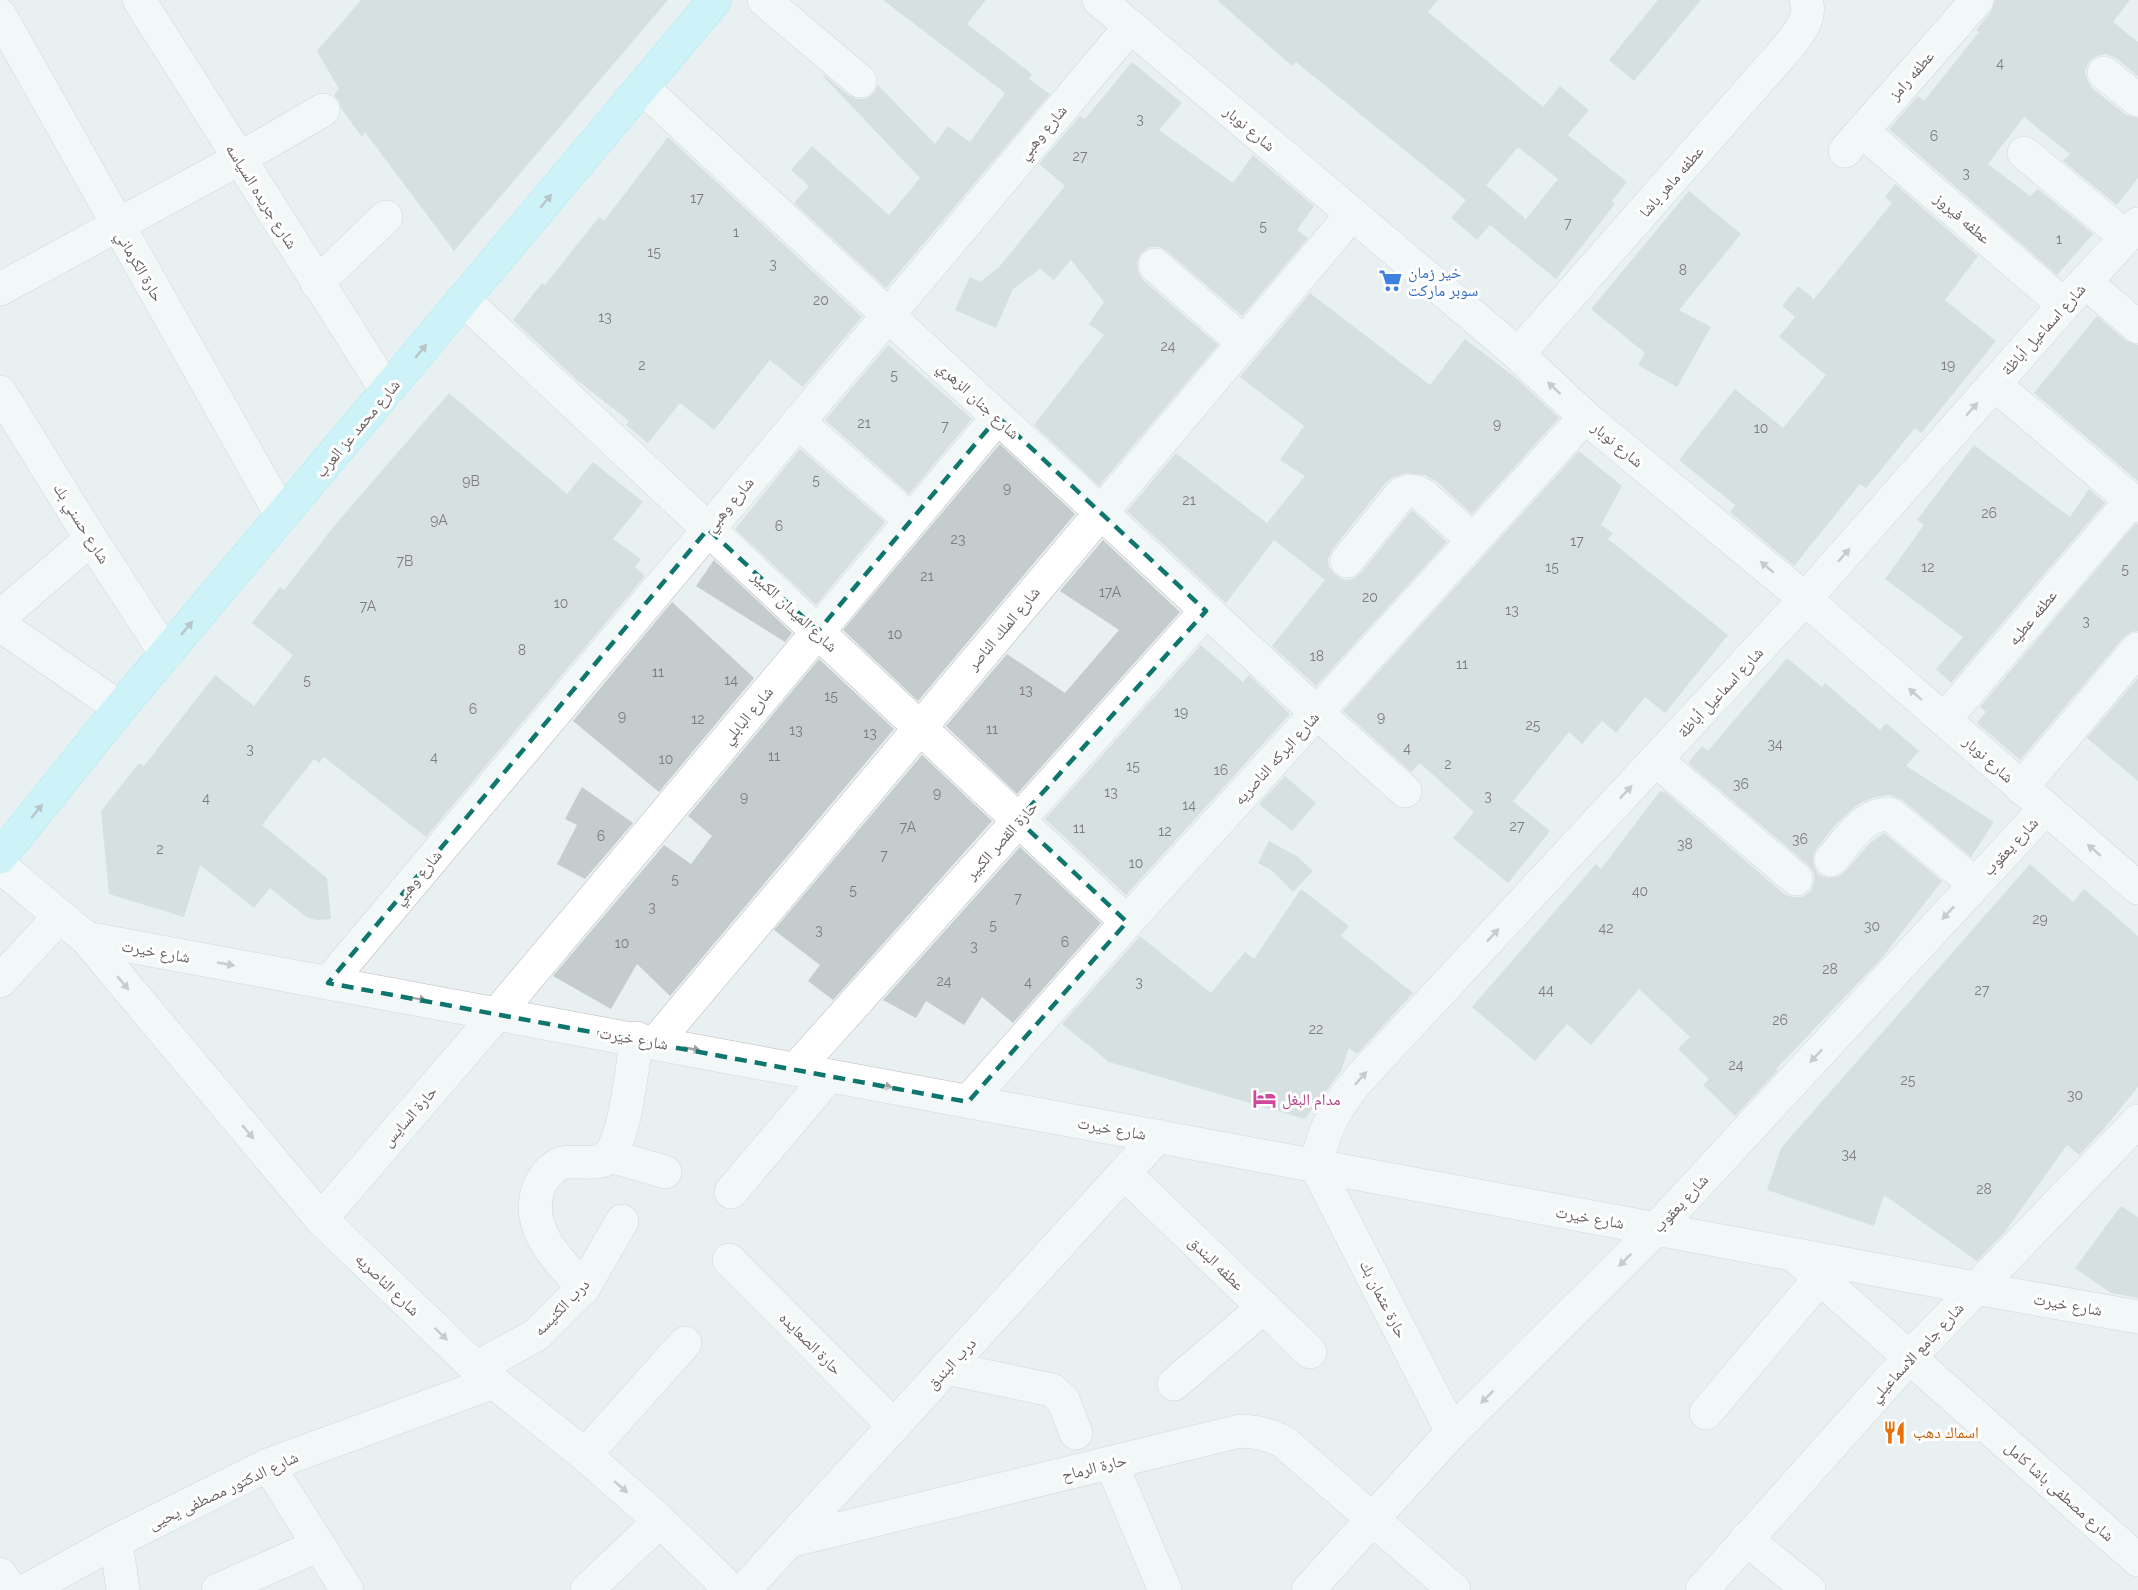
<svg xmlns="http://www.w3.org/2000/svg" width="2138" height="1590" font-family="Raleway,'Noto Naskh Arabic',sans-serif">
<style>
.building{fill:#c4cccd;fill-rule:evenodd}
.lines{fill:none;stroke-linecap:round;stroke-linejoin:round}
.minor-casing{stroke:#beb8b8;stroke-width:34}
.major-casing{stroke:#5fedf2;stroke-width:34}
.minor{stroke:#fff;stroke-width:33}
.major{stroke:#aef3ff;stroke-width:33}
.oneway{fill:#809398}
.oneway2{fill:#a49fa0}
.marked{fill:none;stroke:#0f766e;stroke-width:4.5;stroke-dasharray:12 8;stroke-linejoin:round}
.labels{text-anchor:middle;stroke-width:6;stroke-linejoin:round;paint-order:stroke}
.number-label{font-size:14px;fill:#7f7a7b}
.street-label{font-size:16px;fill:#685f60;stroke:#fff}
.shop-label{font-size:16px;fill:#366cbe;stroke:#fff;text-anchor:start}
.hotel-label{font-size:16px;fill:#b23c85;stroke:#fff;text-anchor:start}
.food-label{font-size:16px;fill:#c56008;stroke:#fff;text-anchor:start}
</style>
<rect width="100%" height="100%" fill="#e8f0f1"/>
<g class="building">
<polygon points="361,0 668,0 454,251 365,132 362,137 341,108 339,101 334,95 339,89 317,51"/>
<polygon points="883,0 986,0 967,24 1032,74 1029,79 1050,94 886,288 794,203 809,186 791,170 812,146 889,215 920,178 823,76 824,75 848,95 857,99 867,98 874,93 878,85 935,144 948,126 970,142 1005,93"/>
<path d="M1217,0H1438L1428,12L1543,107L1560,86L1589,110L1568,135L1627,182L1612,201L1615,204L1556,279L1490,225L1477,240L1451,218L1466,200L1296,62L1292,66ZM1518,147L1558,179L1526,219L1486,185Z"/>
<polygon points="1658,0 1701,0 1634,81 1609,60"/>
<polygon points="1995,0 2130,0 2113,22 2138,42 2138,76 2116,58 2106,54 2097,56 2090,61 2085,71 2087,80 2092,88 2126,115 2138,118 2138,178 2117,205 2063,161 2070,154 2024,117 1988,164 2030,196 2038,189 2093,234 2057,275 1889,129 1918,96 1924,101 1979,32 1976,30 1991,12"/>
<polygon points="1132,62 1182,103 1159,130 1233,183 1253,155 1314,206 1297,230 1308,238 1242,316 1167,251 1159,247 1150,247 1141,253 1137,262 1138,272 1142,279 1218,345 1099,486 1034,425 1104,335 1089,324 1104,302 1071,260 1054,280 1040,269 1013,289 996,328 955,310 970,277 980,282 999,267 1065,186 1039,164 1080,116 1085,119"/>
<polygon points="668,137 862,317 803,387 770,360 714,430 680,403 648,443 626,425 629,421 578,381 513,320 542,283 545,285 599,217 604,221"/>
<polygon points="1895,184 1985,262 1978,256 1945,300 1996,341 1921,433 1915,428 1866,488 1860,484 1794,566 1730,512 1735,505 1679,460 1735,389 1783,428 1826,375 1779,337 1795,317 1782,306 1798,286 1814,299 1892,203 1885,197"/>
<polygon points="1689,191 1741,234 1679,310 1711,327 1677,387 1638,365 1645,353 1591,309"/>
<polygon points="1310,293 1430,385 1465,339 1516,378 1559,418 1472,514 1436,481 1425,475 1406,473 1394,477 1386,482 1332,550 1328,559 1329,567 1335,575 1345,580 1353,579 1361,573 1412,510 1447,542 1316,686 1272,646 1325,580 1274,540 1226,603 1127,511 1176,453 1267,523 1305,476 1280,460 1304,426 1240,377"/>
<polygon points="2097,316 2126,341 2138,345 2138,481 2034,393"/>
<polygon points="888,345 972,419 909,494 825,420"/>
<polygon points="449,393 567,494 593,462 643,502 613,539 641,559 635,567 645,576 426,837 324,757 319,763 314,759 262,825 327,878 331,919 317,920 306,917 270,888 254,908 200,865 184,917 109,894 101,811 139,763 144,766 215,675 254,706 293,655 252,623 280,587 284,590 335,525"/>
<polygon points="1000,444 1075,514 918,701 843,630"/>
<polygon points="1974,445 2070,517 2089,489 2105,503 1951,683 1936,669 1963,637 1885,579 1924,525 1917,520"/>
<polygon points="800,449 885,522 816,605 735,529"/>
<polygon points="1579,451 1622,486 1601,525 1613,533 1608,539 1728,635 1665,713 1645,697 1616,733 1602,721 1582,744 1569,732 1513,801 1550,831 1508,883 1453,838 1474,812 1420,763 1411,772 1343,711"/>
<polygon points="2135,524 2138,524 2138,631 2131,632 2124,637 2020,760 1977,723 1986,712 1980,707"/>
<polygon points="1103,540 1180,612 1017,794 946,726 1007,654 1065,693 1119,630 1060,591"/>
<polygon points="714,560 792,633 785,642 696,586"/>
<polygon points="672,602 754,678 659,792 573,721"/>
<polygon points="1201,645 1243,682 1249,675 1290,714 1126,895 1045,819"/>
<polygon points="1787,658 1822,687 1825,683 1880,730 1886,723 1919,751 1906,766 1994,822 1971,857 1902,800 1890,795 1875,797 1862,802 1852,809 1836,824 1817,848 1813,856 1814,867 1819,875 1828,878 1838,877 1845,872 1870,843 1884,833 1942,881 1881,959 1776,1069 1778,1070 1735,1116 1703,1085 1709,1079 1678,1049 1690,1037 1639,989 1591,1045 1567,1024 1535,1061 1472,1007 1596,864 1601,869 1660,791 1663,793 1664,791 1784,894 1792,897 1802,897 1811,891 1814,882 1814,873 1808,865 1688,763 1702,746 1708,751"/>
<polygon points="819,659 894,729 670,996 637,964 611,1009 553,976 664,845 691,864 712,836 688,816"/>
<polygon points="2138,678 2138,781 2087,738"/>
<polygon points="922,755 992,821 833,1000 808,981 820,965 774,930"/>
<polygon points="1285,776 1316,803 1292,831 1259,804"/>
<polygon points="582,787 633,823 585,879 557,864 577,825 565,819"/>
<polygon points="1269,841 1298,857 1313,871 1293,892 1271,870 1258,863"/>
<polygon points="1020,847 1101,923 1013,1023 982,997 964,1025 926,1001 916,1018 883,1000"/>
<polygon points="2030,864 2073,902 2084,889 2138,936 2138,1087 2101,1132 2079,1155 2067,1145 2004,1233 1977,1261 1884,1195 1874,1226 1767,1190 1781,1148"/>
<polygon points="1301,889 1349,926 1341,936 1413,993 1357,1054 1349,1048 1341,1071 1305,1119 1109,1062 1062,1024 1140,936 1211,993 1245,952 1254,959"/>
<polygon points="2121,1206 2138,1217 2138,1298 2111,1293 2075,1268"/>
</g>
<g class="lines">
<defs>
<g id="minor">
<polyline points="139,0 387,391"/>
<polyline points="764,0 860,81"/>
<polyline points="1099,0 1518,354 1585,417 1805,599 2138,888"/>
<polyline points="0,15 282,516"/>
<polyline points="2104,73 2138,100"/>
<polyline points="642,87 1317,713 1405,791"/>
<polyline points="1862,131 2064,305"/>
<polyline points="1845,151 1977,0"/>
<polyline points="2024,153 2126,237"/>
<polyline points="1155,265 1244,343"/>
<polyline points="2085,282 2138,327"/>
<polyline points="317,283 386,217"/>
<polyline points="0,289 239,159 323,110"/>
<polyline points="464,300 1127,922"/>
<path d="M1518,354L1788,47C1799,33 1812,18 1806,0"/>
<polyline points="1994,384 2138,506"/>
<polyline points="0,392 91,539 166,654"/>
<polyline points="798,422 911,520"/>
<path d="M1347,561L1401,494C1410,490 1415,490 1423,495L1473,540"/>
<polyline points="0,617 91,539"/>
<polyline points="0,625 120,708"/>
<polyline points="1944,720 2120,514"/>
<polyline points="1656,760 1796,879"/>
<polyline points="2021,788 2138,649"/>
<path d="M1831,860C1847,842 1864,812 1890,814L1975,884"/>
<polyline points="0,866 86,938 321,1219 476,1368 585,1455 660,1521 731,1590"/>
<polyline points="86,938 1975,1288 2138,1317"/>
<polyline points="0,981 59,917"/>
<polyline points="328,983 1130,27"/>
<polyline points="656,1042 1352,214"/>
<polyline points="796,1069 1206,611"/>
<polyline points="968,1102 1127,922 1585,417"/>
<polyline points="610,1156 665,1172"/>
<polyline points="1124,1173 1310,1352"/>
<polyline points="731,1192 829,1076"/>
<polyline points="321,1219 497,1014 998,417"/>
<polyline points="1794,1255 2138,1560"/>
<polyline points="729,1260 893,1425"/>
<path d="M584,1287C556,1260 520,1222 542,1181C546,1174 555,1165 562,1163C576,1159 602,1168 610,1155C627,1129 631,1070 637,1038"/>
<polyline points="476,1368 536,1335 584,1287 622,1221"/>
<polyline points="946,1368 1052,1390 1063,1400 1076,1433"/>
<polyline points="1174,1384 1264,1307"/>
<polyline points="1706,1413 1820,1278"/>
<path d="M1452,1432L1316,1166C1324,1129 1335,1107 1360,1078L1805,599L2064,305L2138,224"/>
<polyline points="585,1455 685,1343"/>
<polyline points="1111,1463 1165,1590"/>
<polyline points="268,1465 347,1590"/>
<polyline points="1746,1539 1809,1590"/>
<polyline points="116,1541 123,1590"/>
<path d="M789,1541L1240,1431C1257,1432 1270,1434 1285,1443L1454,1590"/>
<polyline points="0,1574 11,1590"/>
<polyline points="27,1590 116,1541 268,1465 494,1382"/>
<polyline points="218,1590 319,1545"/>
<polyline points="587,1590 660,1521"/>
<polyline points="744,1590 1158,1136"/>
<polyline points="1308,1590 1452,1432 1656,1229 2045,809"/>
<polyline points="1702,1590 1909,1358 2138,1121"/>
</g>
<polyline id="major" points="0,857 120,708 715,0"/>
</defs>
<use href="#minor" class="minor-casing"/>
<use href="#major" class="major-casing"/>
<use href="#minor" class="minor"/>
<use href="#major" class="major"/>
</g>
<defs><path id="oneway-solid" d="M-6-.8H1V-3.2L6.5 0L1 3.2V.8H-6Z" transform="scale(1.5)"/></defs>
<g class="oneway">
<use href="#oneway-solid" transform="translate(546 201) rotate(-50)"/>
<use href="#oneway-solid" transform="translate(421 351) rotate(-50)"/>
<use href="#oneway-solid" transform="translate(187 628) rotate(-50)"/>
<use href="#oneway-solid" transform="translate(37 811) rotate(-51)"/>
</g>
<g class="oneway2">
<use href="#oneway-solid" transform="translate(1554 388) rotate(-137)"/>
<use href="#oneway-solid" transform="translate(1972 409) rotate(-49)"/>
<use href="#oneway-solid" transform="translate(1844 555) rotate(-49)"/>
<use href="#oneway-solid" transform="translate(1767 567) rotate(-140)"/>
<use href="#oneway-solid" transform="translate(1915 694) rotate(-139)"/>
<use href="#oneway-solid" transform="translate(1626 792) rotate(-47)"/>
<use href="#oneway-solid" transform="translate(2094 850) rotate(-139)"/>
<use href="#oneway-solid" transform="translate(1948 913) rotate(133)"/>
<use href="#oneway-solid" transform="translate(1493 935) rotate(-47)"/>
<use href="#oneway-solid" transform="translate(226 964) rotate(10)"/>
<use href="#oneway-solid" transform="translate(123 983) rotate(50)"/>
<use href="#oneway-solid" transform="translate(418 999) rotate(10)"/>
<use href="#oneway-solid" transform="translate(692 1049) rotate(11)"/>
<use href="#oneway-solid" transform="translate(1816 1056) rotate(133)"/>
<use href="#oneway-solid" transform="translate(1361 1078) rotate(-48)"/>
<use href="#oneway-solid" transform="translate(884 1086) rotate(11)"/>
<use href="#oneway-solid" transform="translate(248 1132) rotate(50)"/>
<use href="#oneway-solid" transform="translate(1625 1260) rotate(135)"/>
<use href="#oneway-solid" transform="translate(441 1334) rotate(44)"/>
<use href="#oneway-solid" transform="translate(1487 1397) rotate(135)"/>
<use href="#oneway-solid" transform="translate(621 1487) rotate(41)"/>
</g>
<path d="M0 0H2138V1590H0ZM998,417L1206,611L1018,820L1127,922L968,1102L328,983L708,529L818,631Z" fill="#e8f0f1" fill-opacity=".55" fill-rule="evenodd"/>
<path class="marked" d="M998,417L1206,611L1018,820L1127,922L968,1102L328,983L708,529L818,631Z"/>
<defs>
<symbol id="supermarket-bare" viewBox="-9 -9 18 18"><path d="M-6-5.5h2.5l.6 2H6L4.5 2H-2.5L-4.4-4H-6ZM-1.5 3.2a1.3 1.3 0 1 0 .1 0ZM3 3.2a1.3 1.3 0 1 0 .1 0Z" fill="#3f7fe0" stroke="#fff" stroke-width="2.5" paint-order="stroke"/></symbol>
<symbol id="hotel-bare" viewBox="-9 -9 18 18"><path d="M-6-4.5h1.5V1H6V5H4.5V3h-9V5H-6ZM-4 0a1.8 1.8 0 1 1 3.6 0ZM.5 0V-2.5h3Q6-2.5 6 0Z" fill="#d1479c" stroke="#fff" stroke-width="2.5" paint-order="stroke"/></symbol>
<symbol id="restaurant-bare" viewBox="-9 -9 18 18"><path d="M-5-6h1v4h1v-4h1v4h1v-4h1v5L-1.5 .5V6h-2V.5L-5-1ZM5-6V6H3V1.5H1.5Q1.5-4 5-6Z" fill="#e8710a" stroke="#fff" stroke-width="2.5" paint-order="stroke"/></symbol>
</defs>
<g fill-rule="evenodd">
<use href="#supermarket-bare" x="1374" y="264" width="33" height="33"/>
<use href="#hotel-bare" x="1248" y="1082" width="33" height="33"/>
<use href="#restaurant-bare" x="1878" y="1416" width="33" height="33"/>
</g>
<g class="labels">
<g class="number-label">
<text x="2000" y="68">4</text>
<text x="1140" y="124">3</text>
<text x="1934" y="141">6</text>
<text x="1080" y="161">27</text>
<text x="1966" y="178">3</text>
<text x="697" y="203">17</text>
<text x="1568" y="228">7</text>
<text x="1263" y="231">5</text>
<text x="736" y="237">1</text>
<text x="2059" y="244">1</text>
<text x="654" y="257">15</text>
<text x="773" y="269">3</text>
<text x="1683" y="275">8</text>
<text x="821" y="305">20</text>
<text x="605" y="322">13</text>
<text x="1168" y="351">24</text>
<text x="642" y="370">2</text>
<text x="1948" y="370">19</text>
<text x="894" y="380">5</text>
<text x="864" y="428">21</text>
<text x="1497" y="429">9</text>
<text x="945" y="431">7</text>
<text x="1761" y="433">10</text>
<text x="816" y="485">5</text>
<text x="471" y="486">9B</text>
<text x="1007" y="493">9</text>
<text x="1189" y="505">21</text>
<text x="1989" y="518">26</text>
<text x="439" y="525">9A</text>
<text x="779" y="531">6</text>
<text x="958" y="544">23</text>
<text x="1577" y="546">17</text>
<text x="405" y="566">7B</text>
<text x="1552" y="572">15</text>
<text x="1928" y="572">12</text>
<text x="2125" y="574">5</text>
<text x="927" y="581">21</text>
<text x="1110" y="597">17A</text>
<text x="1370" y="602">20</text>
<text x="561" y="608">10</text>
<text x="368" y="611">7A</text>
<text x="1512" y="615">13</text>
<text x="2086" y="626">3</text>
<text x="895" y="639">10</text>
<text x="522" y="655">8</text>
<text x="1317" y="661">18</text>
<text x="1462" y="669">11</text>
<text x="658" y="677">11</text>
<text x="307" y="685">5</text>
<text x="731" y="685">14</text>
<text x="1026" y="695">13</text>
<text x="831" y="701">15</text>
<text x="473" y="714">6</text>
<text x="1181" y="717">19</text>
<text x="622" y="721">9</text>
<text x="1381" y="722">9</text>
<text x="698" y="724">12</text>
<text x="1533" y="730">25</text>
<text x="992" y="734">11</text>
<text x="796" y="735">13</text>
<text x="870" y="738">13</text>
<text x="1775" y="749">34</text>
<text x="1407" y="753">4</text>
<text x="250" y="754">3</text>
<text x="774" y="761">11</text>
<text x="434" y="762">4</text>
<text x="666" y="764">10</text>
<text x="1448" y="769">2</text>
<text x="1133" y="771">15</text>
<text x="1221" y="775">16</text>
<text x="1741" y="789">36</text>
<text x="1111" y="797">13</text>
<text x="937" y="798">9</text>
<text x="1488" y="801">3</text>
<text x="744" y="802">9</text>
<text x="206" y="803">4</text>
<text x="1189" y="810">14</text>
<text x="1517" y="831">27</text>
<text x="908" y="832">7A</text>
<text x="1079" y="833">11</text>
<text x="1165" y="836">12</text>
<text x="601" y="841">6</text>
<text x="1800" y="844">36</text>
<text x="1685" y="849">38</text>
<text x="160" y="854">2</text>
<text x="884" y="860">7</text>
<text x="1136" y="868">10</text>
<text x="675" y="884">5</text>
<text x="853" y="895">5</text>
<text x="1640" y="896">40</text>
<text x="1018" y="903">7</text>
<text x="652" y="912">3</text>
<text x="2040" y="924">29</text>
<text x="993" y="930">5</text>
<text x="1872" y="931">30</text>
<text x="1606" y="933">42</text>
<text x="819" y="935">3</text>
<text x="1065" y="947">6</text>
<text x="622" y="948">10</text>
<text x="974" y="951">3</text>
<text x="1830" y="974">28</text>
<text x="944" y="986">24</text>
<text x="1028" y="987">4</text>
<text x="1139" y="987">3</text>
<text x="1546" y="995">44</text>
<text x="1982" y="995">27</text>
<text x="1780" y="1025">26</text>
<text x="1316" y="1034">22</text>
<text x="1736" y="1070">24</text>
<text x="1908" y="1085">25</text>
<text x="2075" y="1100">30</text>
<text x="1849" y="1159">34</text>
<text x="1984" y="1194">28</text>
</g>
<g class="street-label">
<text transform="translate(1911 75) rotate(-49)" y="6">عطفه رامز</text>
<text transform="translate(1250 128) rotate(40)" y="6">شارع نوبار</text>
<text transform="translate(1042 132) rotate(-50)" y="6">شارع وهبي</text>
<text transform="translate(1671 181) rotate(-49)" y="6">عطفه ماهر باشا</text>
<text transform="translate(262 196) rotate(58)" y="6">شارع جريده السياسه</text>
<text transform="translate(1963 218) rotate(41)" y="6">عطفه فيروز</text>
<text transform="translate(140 266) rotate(60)" y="6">حارة الكرماني</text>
<text transform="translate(2043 329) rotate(-48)" y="6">شارع اسماعيل أباظة</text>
<text transform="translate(979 400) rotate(43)" y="6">شارع جنان الزهري</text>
<text transform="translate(357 428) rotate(-50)" y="6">شارع محمد عز العرب</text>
<text transform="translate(1618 444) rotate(40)" y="6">شارع نوبار</text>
<text transform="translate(729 504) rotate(-50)" y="6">شارع وهبي</text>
<text transform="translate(82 523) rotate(58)" y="6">شارع حسني بك</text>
<text transform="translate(795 611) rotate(43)" y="6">شارع الميدان الكبير</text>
<text transform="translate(2032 617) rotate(-50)" y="6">عطفه عطيه</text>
<text transform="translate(1003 628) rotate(-50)" y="6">شارع الملك الناصر</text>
<text transform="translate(1720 692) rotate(-47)" y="6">شارع اسماعيل أباظة</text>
<text transform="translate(747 715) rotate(-50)" y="6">شارع البابلي</text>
<text transform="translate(1276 758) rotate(-48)" y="6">شارع البركه الناصريه</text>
<text transform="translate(1989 759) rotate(42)" y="6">شارع نوبار</text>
<text transform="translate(1001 840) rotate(-48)" y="6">حارة القصر الكبير</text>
<text transform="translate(2010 846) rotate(-47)" y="6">شارع يعقوب</text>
<text transform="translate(417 877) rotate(-50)" y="6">شارع وهبي</text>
<text transform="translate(156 951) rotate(10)" y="6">شارع خيرت</text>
<text transform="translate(634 1038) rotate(10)" y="6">شارع خيرت</text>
<text transform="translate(409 1116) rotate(-49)" y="6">حارة السايس</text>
<text transform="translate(1112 1128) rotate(10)" y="6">شارع خيرت</text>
<text transform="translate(1680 1203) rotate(-47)" y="6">شارع يعقوب</text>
<text transform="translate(1590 1217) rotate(10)" y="6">شارع خيرت</text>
<text transform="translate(1217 1263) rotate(44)" y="6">عطفه البندق</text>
<text transform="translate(388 1284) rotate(44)" y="6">شارع الناصريه</text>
<text transform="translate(1384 1299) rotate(63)" y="6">حارة عثمان بك</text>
<text transform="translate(2068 1304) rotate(10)" y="6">شارع خيرت</text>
<text transform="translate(561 1307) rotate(-46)" y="6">درب الكنيسه</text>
<text transform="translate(811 1343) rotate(45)" y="6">حارة الصعايده</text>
<text transform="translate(1916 1352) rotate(-47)" y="6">شارع جامع الاسماعيلي</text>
<text transform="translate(951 1363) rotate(-47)" y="6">درب البندق</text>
<text transform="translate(1094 1467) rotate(-14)" y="6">حارة الرماح</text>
<text transform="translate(223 1490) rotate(-25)" y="6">شارع الدكتور مصطفى يحيى</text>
<text transform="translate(2060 1491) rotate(42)" y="6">شارع مصطفى باشا كامل</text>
</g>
<g class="shop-label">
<text x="1408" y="278">خير زمان<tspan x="1408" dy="18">سوبر ماركت</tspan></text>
</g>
<g class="hotel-label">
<text x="1282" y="1105">مدام البغل</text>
</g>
<g class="food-label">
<text x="1913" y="1438">اسماك دهب</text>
</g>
</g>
</svg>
